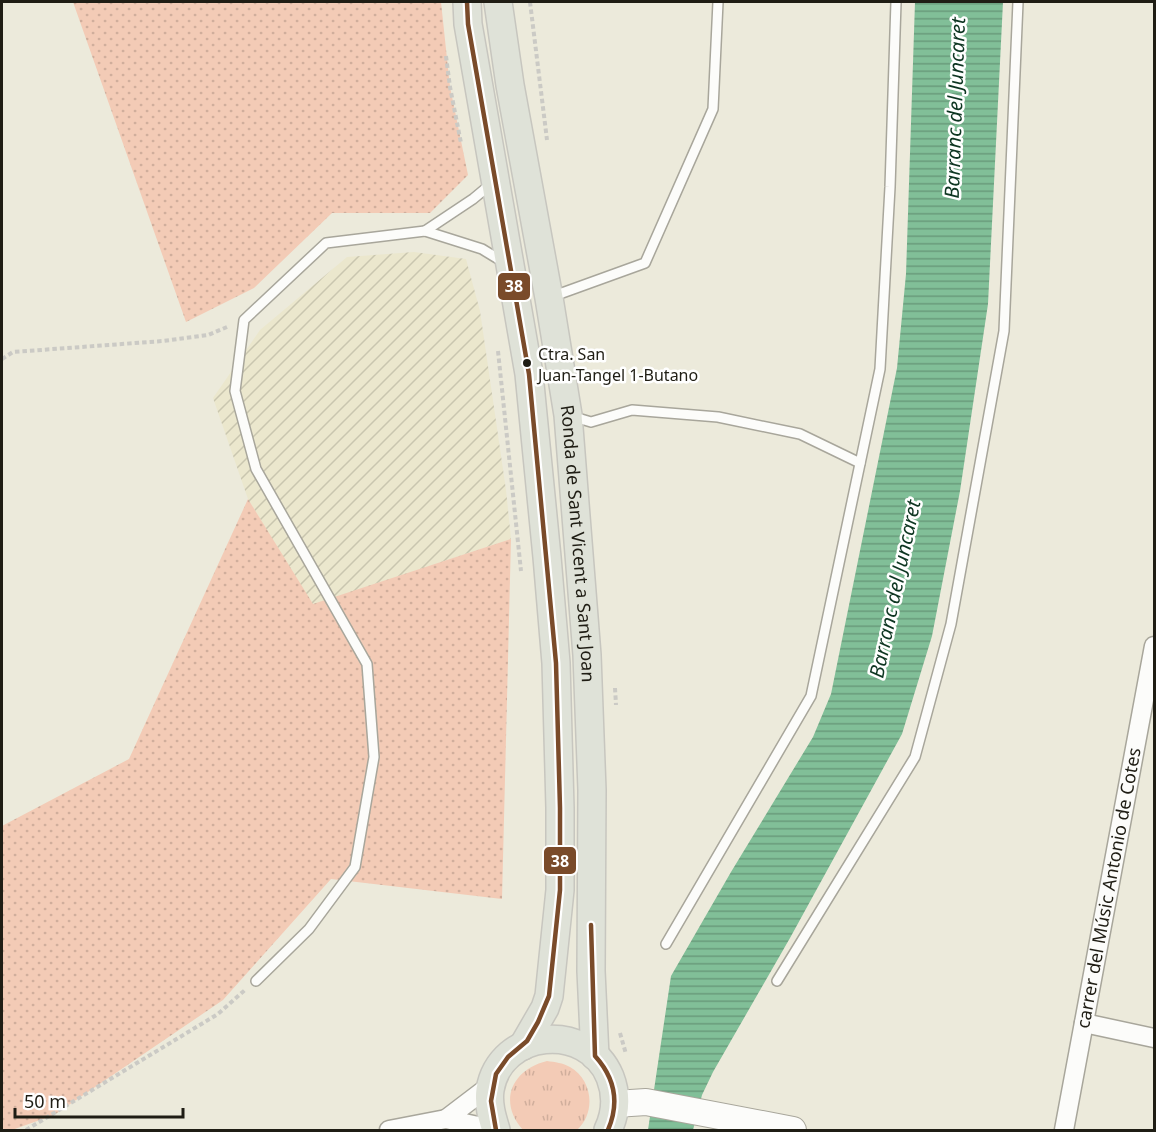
<svg xmlns="http://www.w3.org/2000/svg" width="1156" height="1132" font-family="'Noto Sans',sans-serif">
<style>
.industrial{fill:url(#industrial-furrows)}
.grass{fill:url(#grass-dots)}
.park{fill:url(#park-tufts)}
.water{fill:url(#water-rules)}
.lines{fill:none;stroke-linecap:round;stroke-linejoin:round}
.service-casing{stroke:#a8a69b;stroke-width:12}
.minor-casing{stroke:#a8a69b;stroke-width:21}
.secondary-casing{stroke:#a8a69b;stroke-width:28}
.primary-casing{stroke:#c7c6bf;stroke-width:30}
.path{stroke:#cbcac5;stroke-width:4;stroke-dasharray:4.5 3;stroke-linecap:butt}
.service{stroke:#fcfcfa;stroke-width:9}
.minor{stroke:#fcfcfa;stroke-width:18}
.secondary{stroke:#fcfcfa;stroke-width:26}
.primary{stroke:#dfe2d8;stroke-width:27}
.bus-1-casing{stroke:#fff;stroke-width:9}
.bus-1{stroke:#7a4b2a;stroke-width:4.5}
.bus-dot{fill:#1f1d14;stroke:#fff;stroke-width:2}
.labels{text-anchor:middle;stroke-width:5;stroke-linejoin:round;paint-order:stroke}
.bus-label{font-size:16px;fill:#1f1d14;stroke:#fff;text-anchor:start}
.street-label{font-size:18px;fill:#1f1d14;stroke:#fff}
.water-label{font-size:20px;font-style:italic;fill:#0e3622;stroke:#fff}
.line-badge{stroke:#fff;stroke-width:2}
.badge-label{font-size:16px;text-anchor:middle;font-weight:bold;fill:#fff}
</style>
<defs>
<pattern id="industrial-furrows" width="10" height="10" patternUnits="userSpaceOnUse" patternTransform="scale(1.5)"><rect width="10" height="10" fill="#ebe7cd"/><path d="M-1 1l2-2M0 10L10 0M9 11l2-2" fill="none" stroke="#c9c6af"/></pattern>
<pattern id="grass-dots" width="8" height="8" patternUnits="userSpaceOnUse" patternTransform="scale(1.5)"><rect width="8" height="8" fill="#f3cbb6"/><path d="M2 2h.1M6 6h.1" fill="none" stroke="#d0ae9c" stroke-width="1.8" stroke-linecap="round"/></pattern>
<pattern id="park-tufts" width="24" height="20" patternUnits="userSpaceOnUse" patternTransform="scale(1.5)"><rect width="24" height="20" fill="#f3cbb6"/><path d="M3 7l-1-3M5 7V3M7 7l1-3M15 17l-1-3M17 17v-4M19 17l1-3" fill="none" stroke="#d0ae9c"/></pattern>
<pattern id="water-rules" width="6" height="5" patternUnits="userSpaceOnUse" patternTransform="scale(1.5)"><rect width="6" height="5" fill="#81bf98"/><path d="M0 2.5h6" fill="none" stroke="#699b7b"/></pattern>
</defs>
<rect width="100%" height="100%" fill="#eceadb"/>
<polygon class="industrial" points="414,252 466,259 480,311 506,490 511,539 312,605 248,499 213,398 260,330 347,257"/>
<g class="grass">
<polygon points="73,2 441,2 450,87 468,175 430,213 332,213 254,288 186,322"/>
<polygon points="248,499 313,604 511,539 502,899 331,879 223,1000 54,1115 12,1130 2,1130 2,826 129,759"/>
</g>
<path class="park" d="M547,1061C555,1062 563,1063 570,1067C593,1080 596,1113 577,1130H523C498,1102 511,1070 547,1061Z"/>
<polygon class="water" points="915,2 1003,2 988,304 960,491 932,636 902,734 790,938 713,1072 702,1095 693,1130 648,1130 671,976 731,872 813,737 831,694 897,368 906,274"/>
<g class="lines">
<defs>
<g id="service">
<polyline points="425,231 473,199 491,184"/>
<polyline points="551,297 645,263 713,109 718,2"/>
<polyline points="571,416 591,422 632,410 718,417 800,434 860,463"/>
<polyline points="666,944 811,696 880,369 890,187 896,2"/>
<polyline points="256,981 309,929 355,867 374,757 367,664 256,469 235,391 244,320 326,243 425,231 482,249 505,263"/>
<polyline points="777,981 915,757 951,624 1004,331 1018,2"/>
</g>
<g id="minor">
<polyline points="1084,1023 1154,1038"/>
<polyline points="492,1084 446,1119 496,1130"/>
<polyline points="389,1130 446,1119"/>
<path id="s1" d="M1064,1130L1154,646"/>
</g>
<polyline id="secondary" points="615,1104 646,1102 793,1130"/>
<g id="primary">
<polyline points="467,2 468,24 529,374 547,557 556,663 560,808 560,890 549,996 545,1008 523,1046"/>
<path id="s2" d="M498,2L510,85L549,298L568,415L587,655L592,790L591,971L595,1056"/>
<path d="M496,1130C492,1117 488,1104 490,1090C500,1029 587,1021 610,1077C617,1095 616,1113 608,1130"/>
</g>
</defs>
<use href="#service" class="service-casing"/>
<use href="#minor" class="minor-casing"/>
<use href="#secondary" class="secondary-casing"/>
<use href="#primary" class="primary-casing"/>
<g class="path">
<polyline points="530,2 547,140"/>
<polyline points="446,56 450,87 461,143"/>
<polyline points="498,351 521,571"/>
<polyline points="2,359 13,352 163,341 208,335 227,327"/>
<polyline points="615,688 616,705"/>
<polyline points="620,1033 626,1054"/>
<polyline points="26,1130 218,1014 245,990"/>
</g>
<use href="#service" class="service"/>
<use href="#minor" class="minor"/>
<use href="#secondary" class="secondary"/>
<use href="#primary" class="primary"/>
<defs>
<g id="bus-1">
<polyline points="467,2 468,24 529,374 556,663 560,808 560,890 549,996 538,1022 527,1041 508,1057 496,1074 491,1101 496,1130"/>
<path d="M591,925L595,1056C615,1078 620,1102 608,1130"/>
</g>
</defs>
<use href="#bus-1" class="bus-1-casing"/>
<use href="#bus-1" class="bus-1"/>
</g>
<circle class="bus-dot" cx="527" cy="363" r="5"/>
<g class="labels">
<g class="bus-label">
<text x="538" y="360">Ctra. San<tspan x="538" dy="21">Juan-Tangel 1-Butano</tspan></text>
</g>
<g class="street-label">
<text dy="6" stroke="none"><textPath href="#s2" startOffset="548">Ronda de Sant Vicent a Sant Joan</textPath></text>
<text dy="6" stroke="none"><textPath href="#s1" startOffset="246">carrer del Músic Antonio de Cotes</textPath></text>
</g>
<g class="water-label">
<text transform="translate(955 108) rotate(-88)" y="7">Barranc del Juncaret</text>
<text transform="translate(895 589) rotate(-78)" y="7">Barranc del Juncaret</text>
</g>
</g>
<g class="line-badge">
<rect x="497" y="272" width="34" height="29" rx="6" fill="#7a4b2a"/>
<rect x="543" y="846" width="34" height="29" rx="6" fill="#7a4b2a"/>
</g>
<g class="badge-label">
<text x="514" y="292">38</text>
<text x="560" y="867">38</text>
</g>
<rect width="1156" height="1132" fill="none" stroke="#1f1d14" stroke-width="6"/>
<path d="M15 1108v9h168v-9" fill="none" stroke="#1f1d14" stroke-width="3"/>
<text x="24" y="1108" font-size="18" fill="#1f1d14" stroke="#ffffff" stroke-width="4.5" paint-order="stroke">50 m</text>
</svg>
